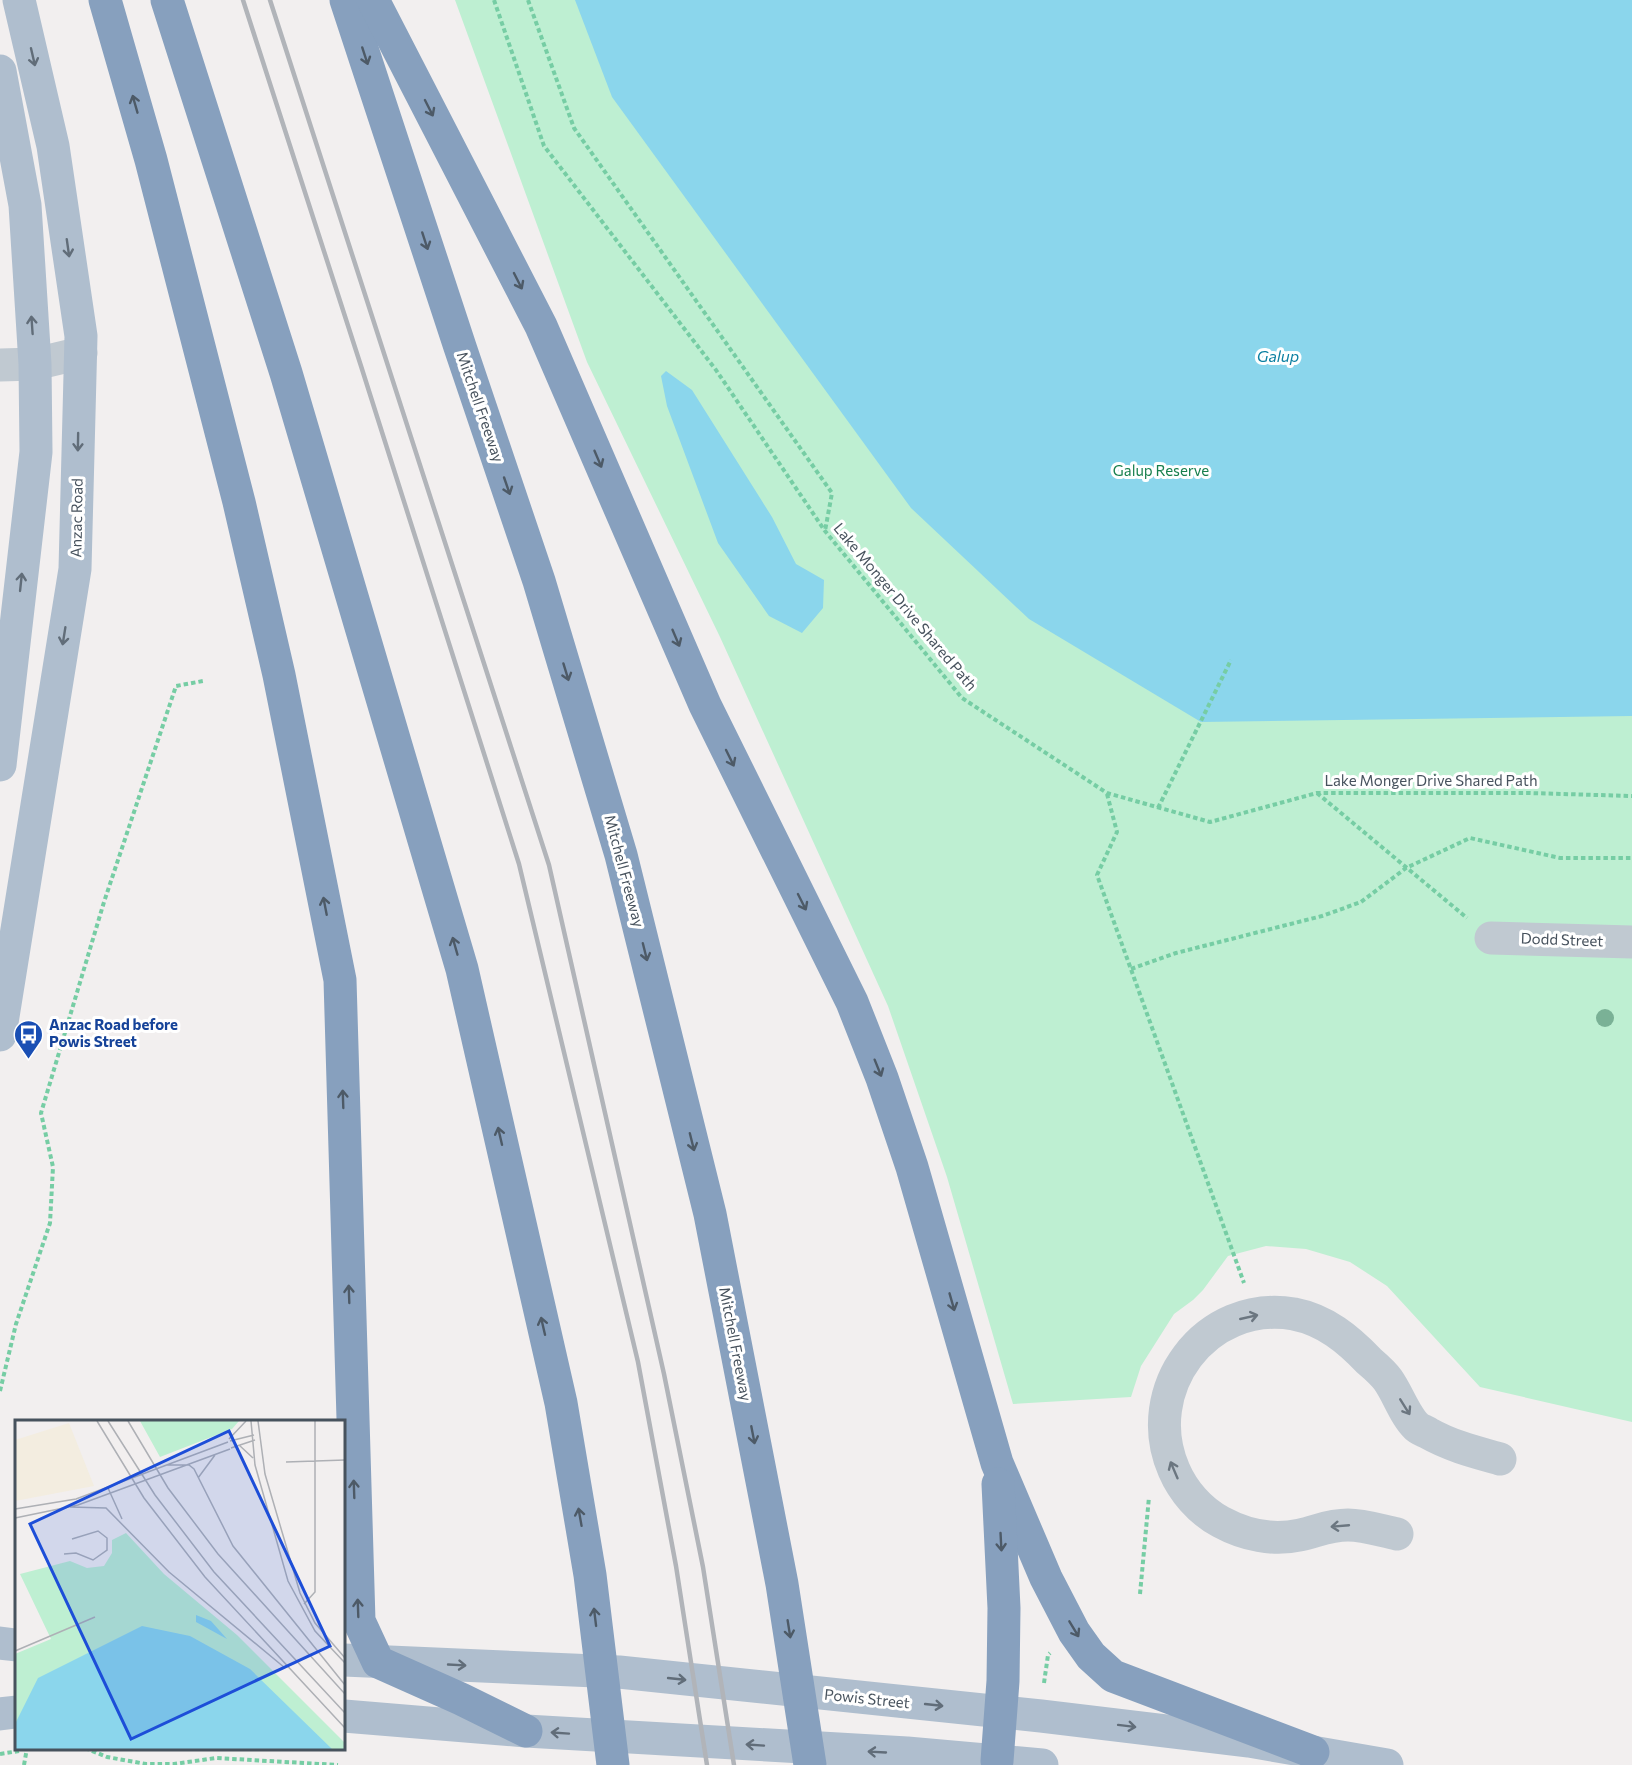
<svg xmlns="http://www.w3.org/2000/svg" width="1632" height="1765" font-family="Commissioner,sans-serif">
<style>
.green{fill:#beefd2}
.water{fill:#8bd6ec}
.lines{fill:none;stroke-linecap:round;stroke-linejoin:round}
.path{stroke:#76cda4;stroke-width:4;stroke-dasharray:4.5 3;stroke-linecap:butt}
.minor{stroke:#c0c9d1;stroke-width:33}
.major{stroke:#afbece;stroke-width:33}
.highway{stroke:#87a0be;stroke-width:33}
.rail{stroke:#b1b4b9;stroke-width:4.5}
.tree{fill:#7ab196}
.oneway{stroke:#4d5a67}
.oneway2{stroke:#616d79}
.oneway3{stroke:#6b7680}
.labels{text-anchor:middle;stroke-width:6;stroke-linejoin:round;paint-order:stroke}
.street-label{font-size:15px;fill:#47525d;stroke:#fff}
.park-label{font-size:15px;fill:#177f4d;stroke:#fff}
.transit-label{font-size:15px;font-weight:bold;fill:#164399;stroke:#fff;text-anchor:start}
.water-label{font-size:16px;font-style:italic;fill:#0c80a2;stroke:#fff}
.inset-road{fill:none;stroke:#aeb0b5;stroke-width:1.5}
.view{fill:#1d4ed8;fill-opacity:0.15;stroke:#1d4ed8;stroke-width:3}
.inset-edge{fill:none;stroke:#47525d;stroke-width:3}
</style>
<rect width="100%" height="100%" fill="#f2efef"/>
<polygon class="green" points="455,0 1632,0 1632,1422 1480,1387 1387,1286 1350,1262 1306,1249 1266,1246 1228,1256 1203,1290 1193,1300 1174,1314 1141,1366 1131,1397 1013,1404 947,1177 888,1006 720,637 587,362"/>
<g class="water">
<polygon points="575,0 1632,0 1632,716 1201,722 1029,619 911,508 612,97"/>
<polygon points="666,371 692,390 772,517 796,564 824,580 823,608 802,633 769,616 718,543 667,406 661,376"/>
</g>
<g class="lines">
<g class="path">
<polyline points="494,0 544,146 716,370 825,531 962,698 1107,793 1210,822 1317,793 1529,793 1632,796"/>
<polyline points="528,0 574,128 832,493 825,531"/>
<polyline points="1317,793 1467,918"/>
<polyline points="1107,794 1117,832 1097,875 1244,1283"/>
<polyline points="1158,808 1231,660"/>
<polyline points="1131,969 1176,953 1322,916 1361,902 1406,868 1470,838 1560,858 1632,858"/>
<polyline points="0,1391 16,1324 50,1223 53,1167 41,1113 104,902 176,686 203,681"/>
<polyline points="1140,1594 1149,1497"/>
<polyline points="1044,1683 1048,1655 1050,1653"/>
<polyline points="85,1748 107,1757 146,1764 174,1764 216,1758 338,1765"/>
<polyline points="0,1754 19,1751"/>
<polyline points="24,1765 27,1748"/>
</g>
<g class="minor">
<polyline points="0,365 35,364 81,353"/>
<polyline points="1491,938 1632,942"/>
<path d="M1397,1534C1382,1531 1364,1525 1348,1525C1329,1525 1318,1531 1300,1535C1273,1541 1245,1535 1221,1522C1200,1511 1183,1491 1174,1470C1139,1390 1205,1299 1294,1314C1325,1320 1348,1339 1369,1361C1376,1367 1383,1373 1388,1380C1398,1394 1405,1416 1417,1427C1419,1429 1425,1431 1428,1433C1451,1446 1475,1452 1500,1459"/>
</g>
<g class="major">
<polyline points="0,71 25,205 35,364 36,452 0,765"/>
<polyline points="0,1035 75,569 81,336 53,146 19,0"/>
<polyline points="0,1643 16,1645"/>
<polyline points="344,1660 619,1672 1041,1716 1249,1741 1387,1765"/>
<polyline points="0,1714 16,1712"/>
<polyline points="344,1716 526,1731 907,1753 1042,1765"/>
</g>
<g class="highway">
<polyline points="105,0 151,160 239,502 279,675 340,980 359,1621 378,1662 461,1699 526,1731"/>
<polyline points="167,0 286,373 462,969 561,1403 590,1575 613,1765"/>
<polyline points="346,0 460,347 539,581 621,855 710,1214 782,1584 810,1765"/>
<polyline points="373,0 541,326 705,705 852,1002 882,1078 912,1167 997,1463 1046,1578 1074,1632 1091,1656 1113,1676 1313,1752"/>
<polyline points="997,1761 1003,1681 1004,1608 998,1484"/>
</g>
<g class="rail">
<polyline points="243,0 361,366 519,864 638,1362 676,1566 707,1765"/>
<polyline points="270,0 549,865 664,1374 703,1567 734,1765"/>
</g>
</g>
<circle class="tree" cx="1605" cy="1018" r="9"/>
<defs><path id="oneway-shaft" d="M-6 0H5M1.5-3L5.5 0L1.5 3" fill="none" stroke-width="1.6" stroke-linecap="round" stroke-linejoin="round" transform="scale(1.5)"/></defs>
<g class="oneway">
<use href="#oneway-shaft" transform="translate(365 56) rotate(72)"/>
<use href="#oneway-shaft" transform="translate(135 104) rotate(-106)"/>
<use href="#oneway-shaft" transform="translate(429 108) rotate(63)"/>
<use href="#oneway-shaft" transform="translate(425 241) rotate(72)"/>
<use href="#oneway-shaft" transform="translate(518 281) rotate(63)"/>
<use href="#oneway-shaft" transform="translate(598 459) rotate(67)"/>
<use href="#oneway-shaft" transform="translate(507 486) rotate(71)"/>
<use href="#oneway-shaft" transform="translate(676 638) rotate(67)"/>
<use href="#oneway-shaft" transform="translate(566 672) rotate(73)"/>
<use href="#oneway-shaft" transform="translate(730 758) rotate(64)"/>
<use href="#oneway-shaft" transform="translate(802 902) rotate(63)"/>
<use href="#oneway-shaft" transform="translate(325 906) rotate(-101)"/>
<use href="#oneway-shaft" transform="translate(455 946) rotate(-106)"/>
<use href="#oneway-shaft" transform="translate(645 952) rotate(76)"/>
<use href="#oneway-shaft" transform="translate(878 1068) rotate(68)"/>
<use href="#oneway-shaft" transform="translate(343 1099) rotate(-92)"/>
<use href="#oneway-shaft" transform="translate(500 1136) rotate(-103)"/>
<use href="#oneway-shaft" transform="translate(692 1142) rotate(76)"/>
<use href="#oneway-shaft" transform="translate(349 1294) rotate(-92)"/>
<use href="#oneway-shaft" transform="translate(952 1302) rotate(74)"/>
<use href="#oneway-shaft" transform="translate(543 1326) rotate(-103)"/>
<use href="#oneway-shaft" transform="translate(753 1435) rotate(79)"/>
<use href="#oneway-shaft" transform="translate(354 1489) rotate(-92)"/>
<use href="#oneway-shaft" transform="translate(580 1517) rotate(-100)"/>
<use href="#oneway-shaft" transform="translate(1001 1542) rotate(87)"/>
<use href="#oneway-shaft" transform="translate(358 1608) rotate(-92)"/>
<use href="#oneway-shaft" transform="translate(595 1617) rotate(-97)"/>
<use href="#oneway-shaft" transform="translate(789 1629) rotate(81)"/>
<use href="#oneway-shaft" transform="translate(1074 1629) rotate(59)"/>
</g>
<g class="oneway2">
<use href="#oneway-shaft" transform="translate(33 57) rotate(77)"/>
<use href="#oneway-shaft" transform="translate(68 248) rotate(82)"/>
<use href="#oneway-shaft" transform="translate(32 325) rotate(-94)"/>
<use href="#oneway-shaft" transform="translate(78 442) rotate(91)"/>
<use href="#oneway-shaft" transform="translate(21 582) rotate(-84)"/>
<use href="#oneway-shaft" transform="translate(64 636) rotate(99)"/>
<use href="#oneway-shaft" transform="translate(457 1665) rotate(3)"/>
<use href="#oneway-shaft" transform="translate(677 1679) rotate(6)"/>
<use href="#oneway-shaft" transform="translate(934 1705) rotate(6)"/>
<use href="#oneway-shaft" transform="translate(1127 1726) rotate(7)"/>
<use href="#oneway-shaft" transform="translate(560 1733) rotate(-176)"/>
<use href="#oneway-shaft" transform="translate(755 1745) rotate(-176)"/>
<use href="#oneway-shaft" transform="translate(877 1752) rotate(-177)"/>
</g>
<g class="oneway3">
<use href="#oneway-shaft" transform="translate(1249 1317) rotate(-13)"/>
<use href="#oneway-shaft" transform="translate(1405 1407) rotate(58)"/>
<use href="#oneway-shaft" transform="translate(1174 1470) rotate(-113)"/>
<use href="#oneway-shaft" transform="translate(1340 1526) rotate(175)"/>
</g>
<defs>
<symbol id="bus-pin" viewBox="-11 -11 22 30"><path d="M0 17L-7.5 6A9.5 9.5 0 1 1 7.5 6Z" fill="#1a4fb4" stroke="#fff"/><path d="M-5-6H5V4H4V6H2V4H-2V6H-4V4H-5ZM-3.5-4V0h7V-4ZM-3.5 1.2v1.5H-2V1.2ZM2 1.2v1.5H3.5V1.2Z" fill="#fff"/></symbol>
</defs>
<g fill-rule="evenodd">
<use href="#bus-pin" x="12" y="1018" width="33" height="45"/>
</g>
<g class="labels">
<g class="street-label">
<text transform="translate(480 407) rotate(71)" y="5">Mitchell Freeway</text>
<text transform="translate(77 518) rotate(-89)" y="5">Anzac Road</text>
<text transform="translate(905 607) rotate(50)" y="5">Lake Monger Drive Shared Path</text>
<text x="1431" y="786">Lake Monger Drive Shared Path</text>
<text transform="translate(624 871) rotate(75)" y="5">Mitchell Freeway</text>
<text transform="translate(1562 940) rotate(2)" y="5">Dodd Street</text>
<text transform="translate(735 1344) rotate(79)" y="5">Mitchell Freeway</text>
<text transform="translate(867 1699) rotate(6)" y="5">Powis Street</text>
</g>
<g class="park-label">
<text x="1161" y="476">Galup Reserve</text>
</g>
<g class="transit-label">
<text x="49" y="1030">Anzac Road before<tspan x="49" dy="17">Powis Street</tspan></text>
</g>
<g class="water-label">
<text x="1278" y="362">Galup</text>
</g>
</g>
<g transform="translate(15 1420)">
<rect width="330" height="330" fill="#f2efef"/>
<path d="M125,1H224L217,9L145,37ZM111,113L149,154L222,215L330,323V329H0V234L36,219L5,154L55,141L72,148L89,146L97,133V120Z" fill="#beefd2"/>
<path d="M54,3L79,66L0,81V20Z" fill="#f3ede0"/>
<path d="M181,195L196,201L212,219L181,202ZM127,206L175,216L235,249L317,329H0V304L23,258Z" fill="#8bd6ec"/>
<path class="inset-road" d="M82,1L129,78L190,157L330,308M93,1L140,75L199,152L330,293M113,1L153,68L203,134L330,274M236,1L240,45L273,161L300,211L330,243M243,1L250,54L285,173L300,203L330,238M214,19L231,1M215,21L239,15M224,25L238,38M216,28L240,20M271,42L330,40M152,45H174L179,49L218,126L330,265M183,58L200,35M93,68L107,99M55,87L91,88L154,152L270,248M0,89L61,79L213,22M0,98L63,85L215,29M49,134L61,133L78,140L92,130V118L83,111L57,119M289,184L300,172V1M0,231L80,197"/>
<path class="view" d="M214,11L315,226L116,319L15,104Z"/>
<rect width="330" height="330" class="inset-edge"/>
</g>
</svg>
